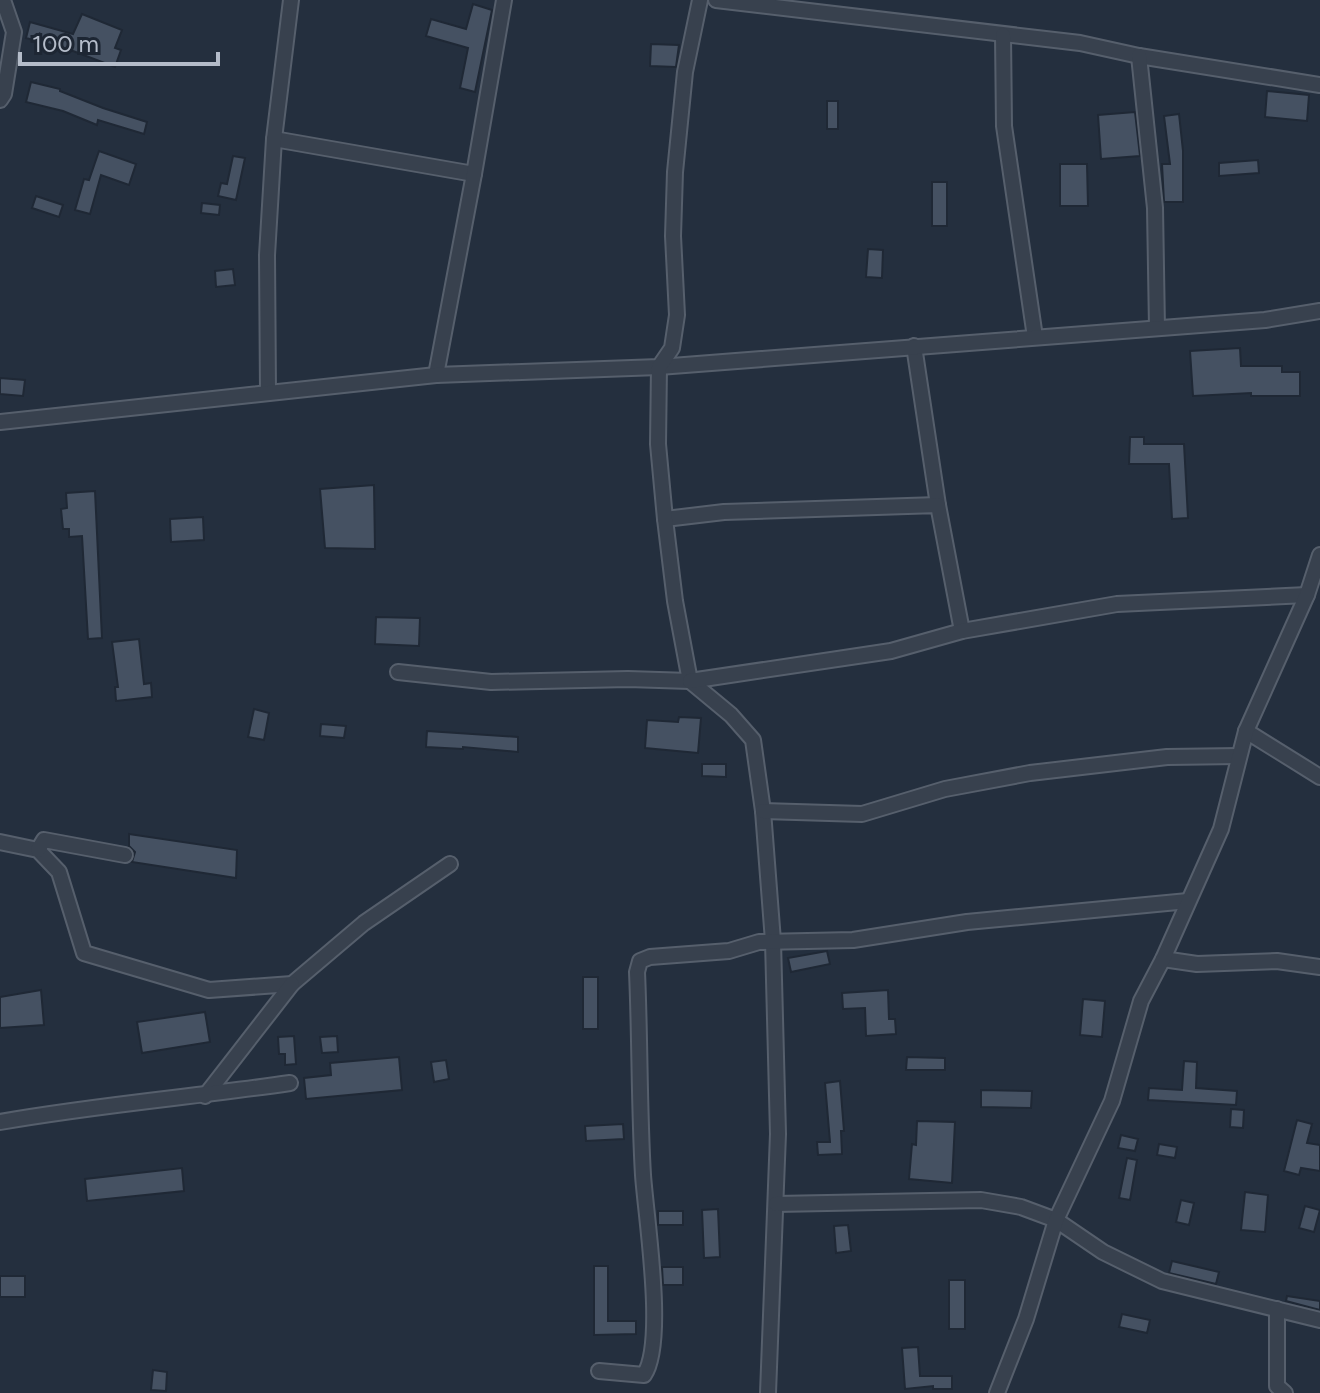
<svg xmlns="http://www.w3.org/2000/svg" width="1320" height="1393" font-family="Figtree,sans-serif">
<style>
.building{fill:#455162;stroke:#1f2835;stroke-width:2}
.lines{fill:none;stroke-linecap:round;stroke-linejoin:round}
.minor-casing{stroke:#565f6c;stroke-width:18}
.minor{stroke:#38414e;stroke-width:14}
</style>
<rect width="100%" height="100%" fill="#242f3e"/>
<g class="building">
<polygon points="473,4 492,10 475,92 460,88 468,48 426,36 431,19 466,29"/>
<polygon points="82,14 122,30 115,48 121,50 115,67 73,51 26,38 30,22 73,34"/>
<polygon points="651,44 679,45 676,67 650,66"/>
<polygon points="31,82 60,89 60,91 103,108 147,122 144,134 98,120 97,125 63,111 26,102"/>
<polygon points="1267,91 1309,95 1307,121 1265,117"/>
<rect x="827" y="101" width="11" height="28"/>
<polygon points="1135,112 1140,156 1101,159 1098,115"/>
<polygon points="1179,114 1183,151 1183,202 1164,202 1162,164 1170,164 1164,116"/>
<polygon points="99,151 136,164 129,185 101,175 90,214 75,210 84,179 89,180"/>
<polygon points="233,156 245,158 236,200 218,196 221,183 227,184"/>
<polygon points="1258,160 1259,173 1219,176 1219,163"/>
<polygon points="1060,164 1087,164 1088,206 1060,206"/>
<rect x="932" y="182" width="15" height="44"/>
<polygon points="36,196 63,205 59,217 32,208"/>
<polygon points="202,203 220,205 219,215 201,213"/>
<polygon points="868,249 883,250 882,278 866,277"/>
<polygon points="233,269 235,285 216,287 215,271"/>
<polygon points="1240,348 1241,366 1282,366 1282,372 1300,372 1300,396 1251,396 1251,393 1193,396 1190,351"/>
<polygon points="0,378 25,380 23,396 0,394"/>
<polygon points="1130,437 1144,437 1144,444 1184,444 1188,518 1172,519 1169,464 1129,464"/>
<polygon points="374,485 375,549 325,548 320,489"/>
<polygon points="95,491 102,638 88,639 82,536 69,537 69,529 63,529 61,509 67,508 66,493"/>
<polygon points="203,517 204,540 171,542 170,519"/>
<polygon points="376,617 420,618 419,646 375,644"/>
<polygon points="139,639 144,684 151,683 152,697 116,701 115,687 118,687 112,642"/>
<polygon points="254,709 269,713 264,740 248,737"/>
<polygon points="679,717 701,718 698,753 645,748 647,720 678,722"/>
<polygon points="321,724 346,726 344,738 320,736"/>
<polygon points="427,731 518,737 518,752 463,747 463,749 426,747"/>
<polygon points="702,764 726,764 726,777 702,776"/>
<polygon points="129,834 237,850 236,878 132,862 135,852 129,846"/>
<polygon points="827,951 830,964 791,972 788,958"/>
<rect x="583" y="977" width="15" height="52"/>
<polygon points="41,990 44,1025 0,1028 0,997"/>
<polygon points="888,990 889,1019 895,1019 896,1034 866,1036 865,1008 843,1009 842,993"/>
<polygon points="1083,999 1105,1001 1102,1037 1080,1035"/>
<polygon points="205,1012 210,1042 142,1053 137,1022"/>
<polygon points="294,1036 296,1064 285,1065 285,1054 279,1054 278,1037"/>
<polygon points="337,1036 338,1052 322,1053 320,1037"/>
<polygon points="399,1057 402,1090 306,1099 304,1078 331,1075 330,1063"/>
<polygon points="907,1057 945,1058 945,1070 906,1070"/>
<polygon points="446,1060 449,1079 434,1082 431,1062"/>
<polygon points="1184,1061 1197,1062 1196,1088 1237,1091 1236,1105 1148,1100 1149,1088 1182,1090"/>
<polygon points="840,1081 844,1131 841,1131 842,1154 818,1155 817,1142 830,1142 825,1083"/>
<polygon points="981,1090 1032,1091 1031,1108 981,1107"/>
<polygon points="1231,1109 1244,1110 1243,1128 1230,1127"/>
<polygon points="1297,1120 1312,1124 1307,1143 1320,1145 1320,1171 1301,1168 1299,1175 1284,1171"/>
<polygon points="917,1121 955,1122 952,1183 909,1179 912,1144 916,1145"/>
<polygon points="623,1124 624,1139 586,1141 585,1126"/>
<polygon points="1121,1135 1138,1139 1135,1151 1118,1148"/>
<polygon points="1159,1144 1177,1147 1175,1158 1157,1155"/>
<polygon points="1127,1158 1137,1160 1130,1200 1119,1198"/>
<polygon points="182,1168 184,1191 87,1201 85,1179"/>
<polygon points="1245,1192 1268,1195 1265,1232 1241,1230"/>
<polygon points="1181,1200 1194,1203 1189,1225 1176,1222"/>
<polygon points="1305,1206 1320,1210 1314,1232 1299,1228"/>
<polygon points="718,1209 720,1257 704,1258 702,1210"/>
<rect x="658" y="1211" width="25" height="14"/>
<polygon points="848,1225 851,1251 836,1253 834,1226"/>
<polygon points="1172,1261 1219,1272 1216,1284 1169,1273"/>
<polygon points="594,1266 608,1266 608,1321 636,1321 636,1334 594,1335"/>
<polygon points="662,1267 683,1267 683,1285 663,1285"/>
<rect x="0" y="1276" width="25" height="21"/>
<rect x="949" y="1280" width="16" height="49"/>
<polygon points="1287,1296 1320,1301 1320,1310 1286,1301"/>
<polygon points="1122,1314 1150,1320 1147,1333 1119,1327"/>
<polygon points="918,1347 920,1376 952,1376 952,1389 933,1389 933,1386 905,1389 902,1348"/>
<polygon points="153,1370 167,1372 166,1391 151,1390"/>
</g>
<g class="lines">
<defs>
<g id="minor">
<polyline points="716,0 1080,43 1139,56 1320,85"/>
<polyline points="1003,35 1004,126 1035,337"/>
<polyline points="1139,56 1155,208 1157,328"/>
<polyline points="0,100 4,94 14,32 3,0"/>
<polyline points="274,139 474,174"/>
<polyline points="914,346 938,505"/>
<polyline points="436,375 474,174 504,0"/>
<polyline points="268,392 267,255 274,139 291,0"/>
<polyline points="0,422 436,375 659,367 1265,320 1320,311"/>
<polyline points="665,519 724,512 938,505 962,631"/>
<polyline points="398,672 491,682 628,679 690,681 675,601 665,519 658,444 659,367 672,348 677,315 673,236 675,172 685,72 700,0"/>
<polyline points="690,681 731,715 753,740 763,811 773,941 778,1134 768,1393"/>
<polyline points="690,681 891,651 962,631 1117,604 1307,595"/>
<polyline points="1246,731 1320,777"/>
<polyline points="763,811 862,814 945,789 1030,773 1167,757 1239,756"/>
<polyline points="0,842 38,850 59,872 84,953 209,990 292,984 364,923 450,864"/>
<polyline points="38,850 44,840 125,855"/>
<polyline points="1163,959 1197,964 1277,961 1320,967"/>
<polyline points="205,1096 292,984"/>
<path d="M0,1122C96,1105 194,1097 290,1083"/>
<polyline points="776,1204 981,1200 1021,1207 1056,1220 1103,1252 1162,1281 1320,1320"/>
<polyline points="1277,1309 1277,1386 1285,1393"/>
<path d="M599,1371L644,1375C666,1343 646,1218 643,1175C639,1107 640,1039 637,972L640,961L650,957L729,951L759,942L853,940L967,922L1188,901"/>
<polyline points="997,1393 1026,1319 1056,1220 1112,1101 1141,1001 1163,959 1221,829 1246,731 1307,595 1320,555"/>
</g>
</defs>
<use href="#minor" class="minor-casing"/>
<use href="#minor" class="minor"/>
</g>
<path d="M20 52v12h198v-12" fill="none" stroke="#b4bcc9" stroke-width="4"/>
<text x="32" y="52" font-size="24" fill="#b4bcc9" stroke="#1d2633" stroke-width="6" paint-order="stroke">100 m</text>
</svg>
